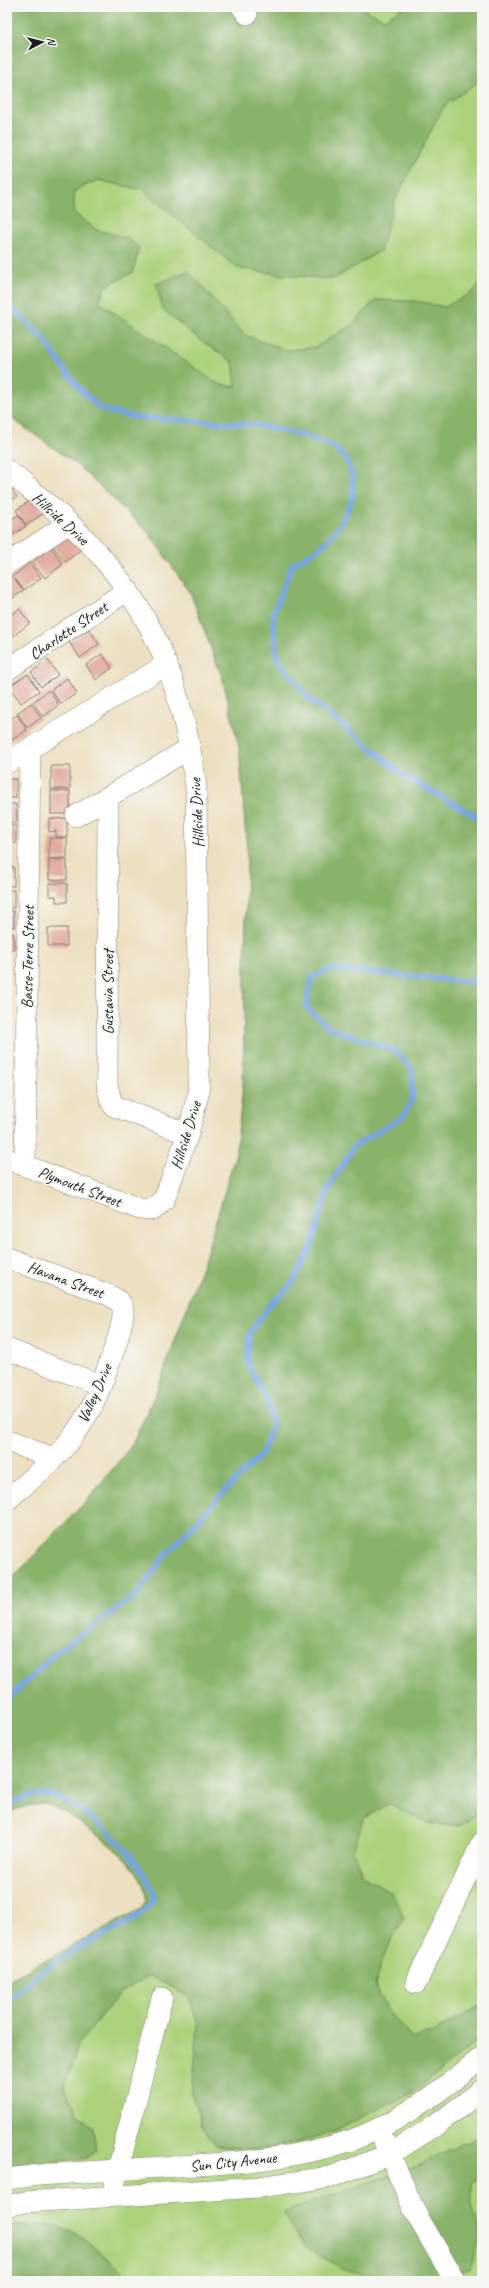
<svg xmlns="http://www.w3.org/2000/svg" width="489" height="2288" font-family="Caveat,sans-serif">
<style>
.green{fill:#acd17a;stroke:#64764b}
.forest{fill:#89b36a;stroke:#526843}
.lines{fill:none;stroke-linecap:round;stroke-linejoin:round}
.stream{stroke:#77a5e0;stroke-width:5.5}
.building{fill:#e2aca1}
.street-casing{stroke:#847e6e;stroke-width:22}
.street{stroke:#fff;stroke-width:21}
.labels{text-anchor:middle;stroke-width:3;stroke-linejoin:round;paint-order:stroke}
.street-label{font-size:16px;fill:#1c1c1c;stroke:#f6f6f2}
</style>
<rect width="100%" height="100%" fill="#f6f6f2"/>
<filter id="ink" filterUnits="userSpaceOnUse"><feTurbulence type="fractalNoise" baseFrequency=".025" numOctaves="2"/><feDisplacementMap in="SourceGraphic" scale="8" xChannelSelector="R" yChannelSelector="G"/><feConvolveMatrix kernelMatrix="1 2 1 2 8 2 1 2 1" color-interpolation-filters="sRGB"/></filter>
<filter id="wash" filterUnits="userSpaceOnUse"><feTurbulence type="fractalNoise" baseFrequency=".012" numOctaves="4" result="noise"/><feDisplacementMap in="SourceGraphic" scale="16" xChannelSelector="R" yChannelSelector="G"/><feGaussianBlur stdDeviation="0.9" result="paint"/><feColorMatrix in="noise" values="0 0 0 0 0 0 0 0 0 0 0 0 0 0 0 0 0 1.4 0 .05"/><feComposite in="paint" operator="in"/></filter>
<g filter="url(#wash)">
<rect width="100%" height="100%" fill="#ede0c1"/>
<g class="green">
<polygon points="7,7 482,7 482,789 114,387"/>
<polygon points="482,1069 482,2281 7,2281 7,2075 134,1931"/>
</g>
<g class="forest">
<path d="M7,7H358L384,19L405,7H482V79L444,106L395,200L380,251L334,279L283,275L237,268L143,190L98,180L74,191V213L95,229L129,239L139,248L133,272L106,286L99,302L218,384L236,387L233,362L200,340L163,310L156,284L188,271L245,335L287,350L316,347L352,325L375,300L416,301L445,307L473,292L482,279V1809L460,1826L431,1824L389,1804L364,1818L353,1851L362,1875L391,1892L404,1917L382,1958L375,1985L390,2014L414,2039L433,2032L482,2004V2037L417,2090L338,2129L301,2142L258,2150L217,2146L202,2126L192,2094L198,2024L188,1995L149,1976L120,1993L78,2045L64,2086L77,2112L93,2128L96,2151L85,2159L7,2165V1981L139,1910L146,1901C146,1887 140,1876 131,1865C121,1852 68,1811 52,1806C39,1801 20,1808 7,1813V1584L88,1499L132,1445L157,1390L204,1261L236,1153L243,1084L247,851L239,747L223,680L190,592L147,531L76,464L7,415Z"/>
<polygon points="482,2138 482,2176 472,2182 472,2206 481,2236 469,2269 417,2281 344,2270 306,2248 282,2213 425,2163 461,2144"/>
<polygon points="7,2225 55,2225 81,2236 134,2281 7,2281"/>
</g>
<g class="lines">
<g class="stream">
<polyline points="7,303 45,340 65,370 82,391 101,409 133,417 259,425 301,435 333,446 346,459 353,478 352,500 341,524 324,545 292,565 273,615 277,659 309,698 405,776 482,820"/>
<polyline points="7,1699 35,1674 55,1653 138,1594 162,1559 225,1491 262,1454 272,1426 269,1405 247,1362 250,1333 268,1307 293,1283 311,1248 327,1191 354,1146 403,1117 413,1098 412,1068 395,1051 329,1028 306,1007 312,977 332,969 482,983"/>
<path d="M7,1804C17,1800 34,1793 46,1794C79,1798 152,1865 154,1900C134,1925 102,1934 75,1950C50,1965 27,1982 7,2002"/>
</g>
</g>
<g id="blocks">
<g class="building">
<polygon points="7,482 17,497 7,503"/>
<polygon points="34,498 44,513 26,525 16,510"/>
<polygon points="18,515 26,526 8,538 7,522"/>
<polygon points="74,529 87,545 65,562 53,546"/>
<polygon points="51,547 63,564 45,578 33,562"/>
<polygon points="30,563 41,578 24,590 15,579 23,591 7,602 7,581"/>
<polygon points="19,609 30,623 13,636 7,628 7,618"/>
<polygon points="89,629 99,644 80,658 69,642"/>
<polygon points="102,654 112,668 96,680 86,665"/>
<polygon points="48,660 58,675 41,687 31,672"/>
<polygon points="28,674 39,691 21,703 9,686"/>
<polygon points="67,678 77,693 61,704 51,690"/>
<polygon points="49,690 59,705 43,717 33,702"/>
<polygon points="31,703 41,718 27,728 17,713"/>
<polygon points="17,715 27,730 10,741 7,736 7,722"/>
<rect x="51" y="766" width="19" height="23"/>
<rect x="7" y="779" width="9" height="19"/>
<rect x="51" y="791" width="19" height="23"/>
<polygon points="7,804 16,804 17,822 7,822"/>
<polygon points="67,818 67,837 56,837 56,831 49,832 49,819"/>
<rect x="7" y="825" width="9" height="18"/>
<polygon points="49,838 67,838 67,858 49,859"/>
<rect x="49" y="860" width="18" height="20"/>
<rect x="7" y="867" width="7" height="19"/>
<polygon points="49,883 67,883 67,902 56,902 56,896 49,896"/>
<rect x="7" y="890" width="7" height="18"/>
<polygon points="7,911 14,911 14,927 7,928"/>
<rect x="48" y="928" width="19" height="18"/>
<polygon points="7,933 13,933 14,949 7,949"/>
</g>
</g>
</g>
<g filter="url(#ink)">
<use href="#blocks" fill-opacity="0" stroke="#847e6e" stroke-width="1"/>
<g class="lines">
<defs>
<g id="street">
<polyline points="242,7 247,14"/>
<path d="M7,470C28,488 50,505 70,524C151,601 181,677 196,787L199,1075L198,1095L188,1134L164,1200L153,1210L140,1209L7,1159"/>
<polyline points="7,564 69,523"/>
<polyline points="7,670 128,590"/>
<polyline points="7,763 167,664"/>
<polyline points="108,797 107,1085 111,1101 114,1106 188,1134"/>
<polyline points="76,816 190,748"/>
<polyline points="25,1166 30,748"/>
<path d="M7,1258L109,1295C116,1299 122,1302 123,1310C125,1326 100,1389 92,1406C86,1417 79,1429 71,1439C53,1462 29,1481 7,1500"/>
<polyline points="7,1349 100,1385"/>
<polyline points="7,1441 53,1458"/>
<polyline points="416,1983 482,1843"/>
<polyline points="384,2141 415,2212 455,2281"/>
<path d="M7,2179L39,2175C86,2172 132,2169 178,2166C237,2163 296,2159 352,2140C397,2124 445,2088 482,2057"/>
<polyline points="115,2182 162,1998"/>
<polyline points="7,2206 25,2202 259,2187 331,2177 390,2154 436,2125 482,2090"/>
</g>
</defs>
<use href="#street" class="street-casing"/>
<use href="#street" class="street"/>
</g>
</g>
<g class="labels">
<g class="street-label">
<text transform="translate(61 518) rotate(42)" y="6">Hillside Drive</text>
<text transform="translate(68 630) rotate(-34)" y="6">Charlotte Street</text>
<text transform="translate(196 813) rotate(-93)" y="6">Hillside Drive</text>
<text transform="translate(27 957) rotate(-89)" y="6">Basse-Terre Street</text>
<text transform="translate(107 992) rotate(-90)" y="6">Gustavia Street</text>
<text transform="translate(185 1135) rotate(-73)" y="6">Hillside Drive</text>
<text transform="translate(80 1186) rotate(21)" y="6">Plymouth Street</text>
<text transform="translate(66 1279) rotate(20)" y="6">Havana Street</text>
<text transform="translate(94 1393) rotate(-66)" y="6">Valley Drive</text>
<text transform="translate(233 2161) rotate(-6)" y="6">Sun City Avenue</text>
</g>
</g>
<rect width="489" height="2288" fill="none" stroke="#f6f6f2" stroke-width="24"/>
<g transform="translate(42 42) rotate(83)" stroke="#f6f6f2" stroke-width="3" paint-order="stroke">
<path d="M0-3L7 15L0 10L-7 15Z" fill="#1c1c1c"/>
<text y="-6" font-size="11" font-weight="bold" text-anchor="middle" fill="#1c1c1c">N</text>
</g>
</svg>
